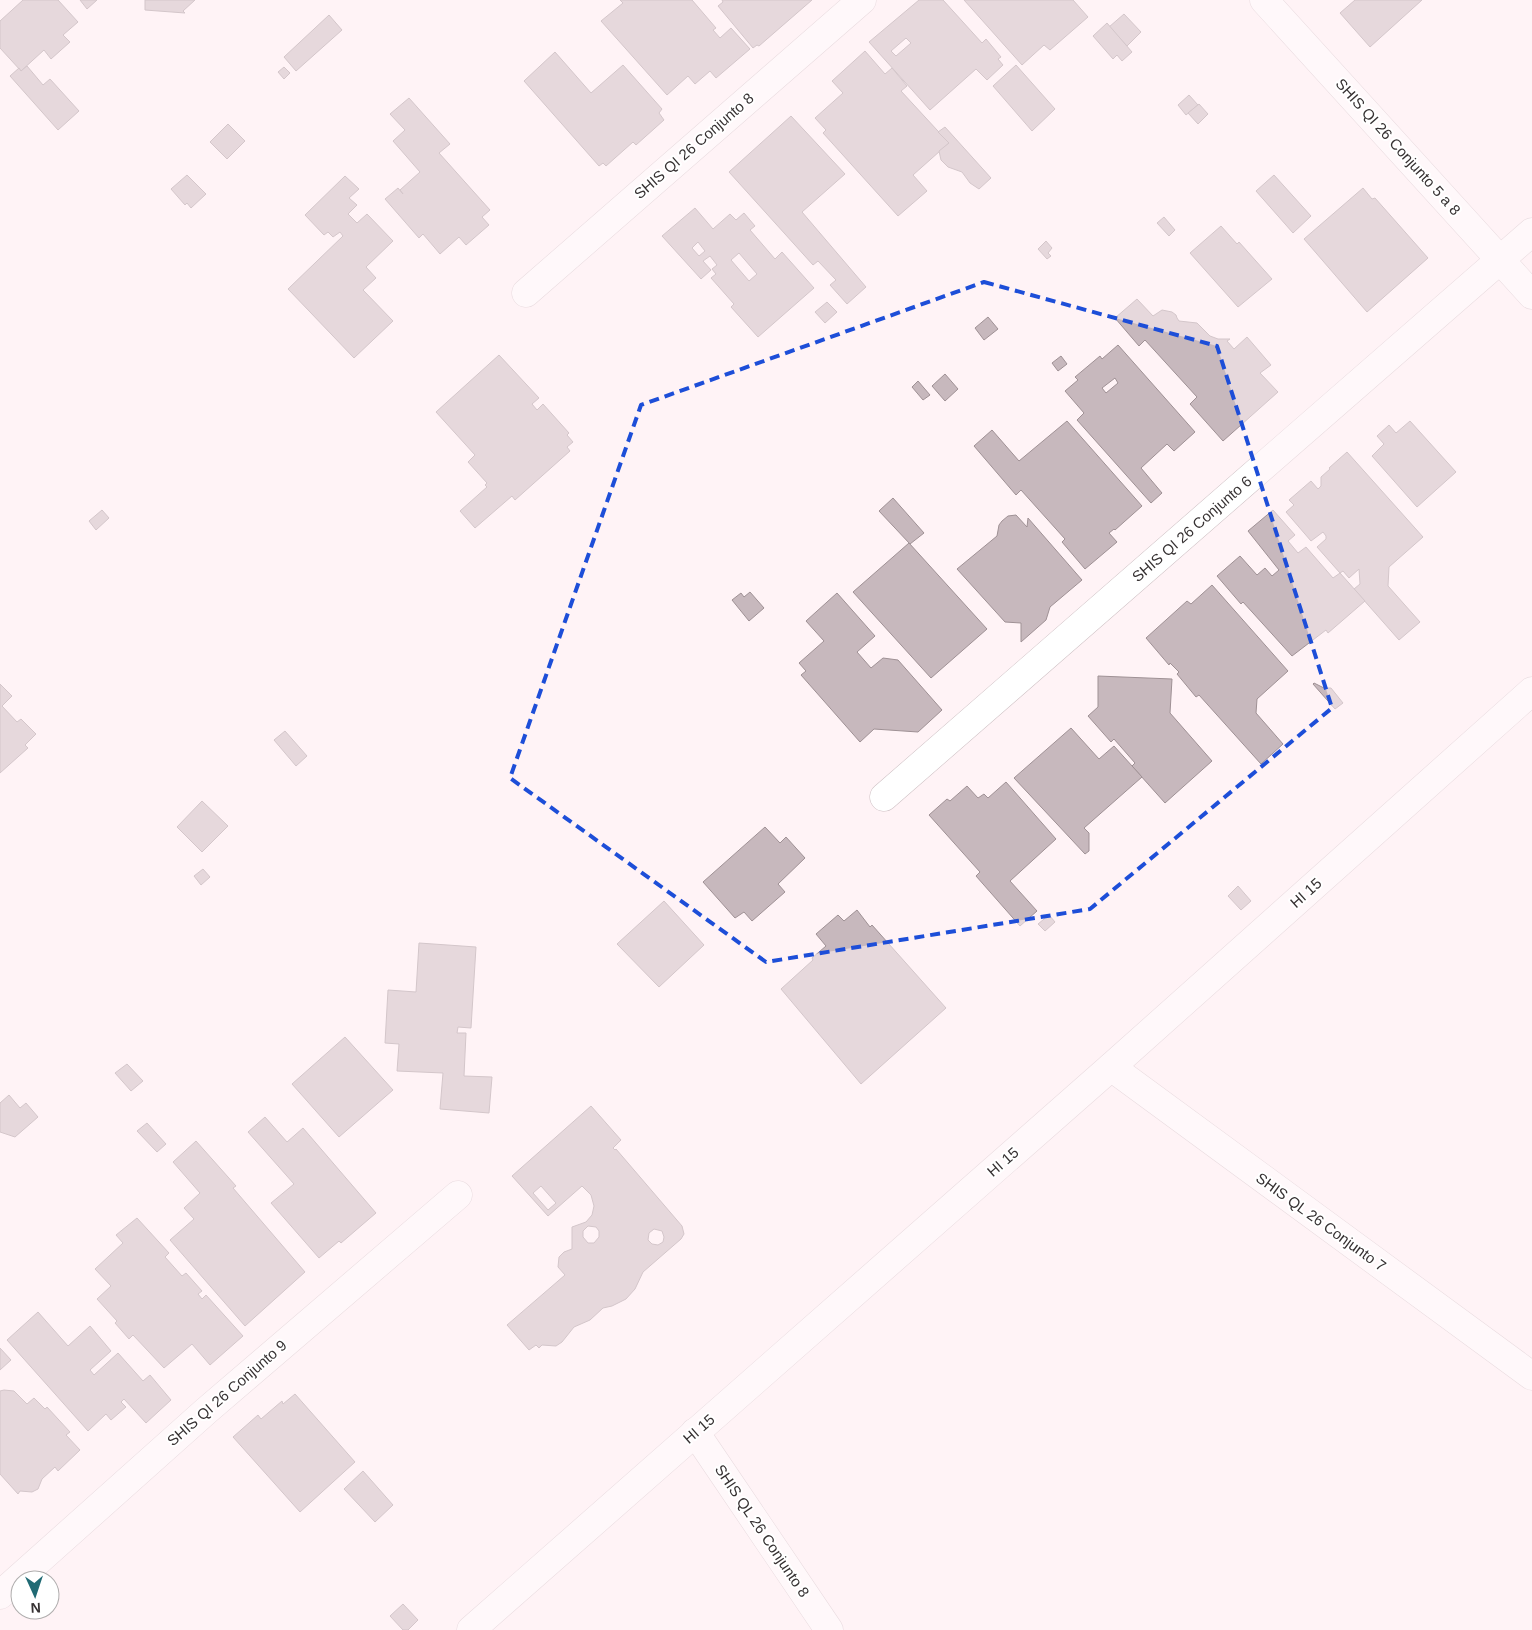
<svg xmlns="http://www.w3.org/2000/svg" width="1532" height="1630" font-family="Helvetica,sans-serif">
<style>
.building{fill:#c7b8bd;stroke:#9f9195;fill-rule:evenodd}
.lines{fill:none;stroke-linecap:round;stroke-linejoin:round}
.minor-casing{stroke:#cec0c4;stroke-width:29}
.minor{stroke:#fff;stroke-width:28}
.marked{fill:none;stroke:#1d4ed8;stroke-width:4;stroke-dasharray:10 6;stroke-linejoin:round}
.labels{text-anchor:middle;stroke-width:4;stroke-linejoin:round;paint-order:stroke}
.street-label{font-size:15px;fill:#363132;stroke:#fff}
</style>
<rect width="100%" height="100%" fill="#fff3f6"/>
<g class="building">
<polygon points="23,0 58,0 78,22 63,35 70,42 51,59 44,50 21,71 0,48 0,21"/>
<polygon points="80,0 97,0 87,9"/>
<polygon points="145,0 195,0 183,11 185,13 145,10"/>
<polygon points="620,0 692,0 716,28 713,30 720,38 731,28 750,49 716,78 710,71 695,84 688,76 667,95 601,21 623,3"/>
<polygon points="722,0 812,0 759,46 757,45 753,48 718,6 723,2"/>
<path d="M919,0H943L982,43L986,39L1001,57L998,59L1003,65L987,80L976,69L930,110L869,42ZM906,38L911,43L896,56L891,51Z"/>
<polygon points="964,0 1073,0 1088,17 1050,50 1044,45 1022,65"/>
<polygon points="1355,0 1422,0 1370,47 1340,13"/>
<polygon points="1124,14 1141,32 1127,46 1109,27"/>
<polygon points="329,15 342,30 296,71 284,57"/>
<polygon points="1107,23 1132,52 1122,61 1117,55 1113,59 1093,36"/>
<polygon points="865,51 885,74 892,68 907,86 901,91 949,143 913,175 927,191 898,216 823,133 826,130 815,118 843,93 832,81"/>
<polygon points="555,52 591,93 623,65 662,109 659,113 664,120 636,145 633,142 606,166 603,163 599,166 524,81"/>
<polygon points="1016,65 1055,109 1032,131 993,86"/>
<polygon points="27,66 43,85 50,79 79,111 58,130 10,76 19,68 21,71"/>
<polygon points="284,67 290,73 284,79 278,72"/>
<polygon points="1189,95 1198,105 1186,115 1178,105"/>
<polygon points="409,98 450,144 439,153 490,210 482,217 489,225 466,245 459,237 440,254 423,234 419,238 385,199 398,188 403,194 400,190 420,172 393,141 405,130 390,114"/>
<polygon points="1199,104 1208,114 1198,124 1188,113"/>
<polygon points="791,116 845,174 802,212 866,287 847,304 830,285 836,280 818,261 813,265 729,172"/>
<polygon points="228,124 245,141 227,159 210,142"/>
<polygon points="945,127 991,178 979,189 970,183 962,172 948,167 941,160 939,151 949,143 938,132"/>
<polygon points="187,175 206,194 191,208 187,203 185,205 171,189"/>
<polygon points="1274,175 1311,216 1293,233 1256,191"/>
<polygon points="345,176 359,189 349,198 357,205 348,214 357,223 367,214 393,241 366,267 376,278 363,290 393,321 354,358 288,289 343,236 340,232 333,237 328,232 324,235 305,215"/>
<polygon points="1363,188 1372,199 1375,198 1428,258 1367,312 1304,239"/>
<path d="M695,208L713,229L730,214L736,220L744,213L755,226L750,230L775,259L782,252L814,288L758,337L731,307L734,304L711,278L716,274L712,269L717,265L710,256L703,261L711,270L701,279L662,236ZM698,242L705,251L699,256L692,248ZM739,253L757,274L749,281L731,260Z"/>
<polygon points="1164,217 1175,230 1169,236 1157,223"/>
<polygon points="1221,226 1237,244 1239,242 1272,279 1238,307 1190,253"/>
<polygon points="1046,241 1052,248 1048,253 1051,256 1047,259 1038,249"/>
<polygon points="1137,299 1153,316 1162,310 1172,312 1176,315 1177,318 1179,321 1197,323 1210,336 1218,339 1230,339 1227,341 1234,349 1247,337 1271,365 1260,373 1278,392 1223,441 1190,404 1197,397 1145,340 1139,346 1115,318"/>
<polygon points="827,302 837,312 825,323 815,312"/>
<polygon points="988,317 998,329 984,340 975,328"/>
<path d="M1118,345L1195,432L1174,451L1167,444L1141,468L1162,493L1151,503L1077,420L1084,413L1065,391L1078,380L1075,377L1100,356L1102,359ZM1115,378L1118,383L1106,393L1102,388Z"/>
<polygon points="499,355 539,398 532,404 537,410 543,404 569,433 567,435 573,442 567,447 570,451 515,500 512,496 475,528 460,511 487,487 485,485 487,483 468,462 475,455 436,412"/>
<polygon points="1061,356 1067,364 1058,371 1052,363"/>
<polygon points="945,374 958,389 945,401 932,386"/>
<polygon points="918,381 930,395 923,400 912,387"/>
<polygon points="1067,421 1142,506 1115,530 1114,529 1109,533 1117,542 1085,569 1062,542 1065,539 1021,490 1016,495 974,446 992,430 1019,461"/>
<polygon points="1410,421 1456,472 1417,507 1372,456 1384,444 1377,436 1389,425 1396,433"/>
<polygon points="1347,452 1423,537 1389,567 1388,586 1420,622 1399,640 1354,589 1360,584 1359,569 1349,578 1343,571 1340,573 1317,547 1326,539 1326,536 1323,532 1311,541 1286,512 1294,505 1289,500 1311,481 1318,489 1321,486 1321,477 1330,469 1329,468"/>
<polygon points="893,498 924,533 910,544 879,511"/>
<polygon points="102,510 109,518 96,530 89,521"/>
<polygon points="1273,510 1295,535 1288,541 1298,553 1306,547 1333,578 1340,573 1365,601 1328,633 1326,630 1292,656 1243,602 1241,604 1217,576 1240,556 1257,575 1265,568 1272,576 1279,570 1248,531"/>
<polygon points="1016,515 1027,527 1028,518 1082,580 1050,607 1046,620 1021,642 1021,623 1005,622 957,569 997,536 999,525 1002,521 1008,516"/>
<polygon points="909,543 987,629 931,678 853,592"/>
<polygon points="1212,585 1288,671 1257,699 1256,713 1283,744 1261,764 1199,695 1196,697 1177,674 1179,672 1170,663 1169,665 1146,638 1187,601 1191,604"/>
<polygon points="750,592 764,608 749,621 732,600 741,593 744,597"/>
<polygon points="837,593 875,636 857,652 871,668 883,658 898,660 942,710 918,732 874,729 860,742 801,675 806,671 799,663 824,641 806,621"/>
<polygon points="1098,676 1172,679 1170,713 1212,761 1165,803 1132,766 1135,763 1114,739 1111,742 1088,716 1098,707"/>
<polygon points="1314,683 1324,688 1331,688 1343,703 1335,709 1313,684"/>
<polygon points="0,684 12,696 2,706 17,722 21,719 36,734 25,745 28,748 0,773"/>
<polygon points="1071,728 1099,759 1114,746 1142,777 1084,828 1089,833 1089,851 1085,854 1014,778"/>
<polygon points="285,731 307,756 296,766 274,740"/>
<polygon points="1006,782 1056,839 1010,881 1037,911 1020,926 976,876 980,872 929,815 947,799 950,801 967,786 978,798 984,794 988,798"/>
<polygon points="202,801 228,826 202,852 177,827"/>
<polygon points="765,827 780,843 786,837 805,858 778,884 785,892 752,921 744,912 735,918 703,882"/>
<polygon points="203,869 210,877 201,885 194,876"/>
<polygon points="1238,886 1251,901 1241,910 1228,896"/>
<polygon points="664,901 704,945 659,987 617,944"/>
<polygon points="857,910 870,927 872,925 946,1008 861,1084 781,989 813,960 812,958 826,946 816,934 838,915 844,921"/>
<polygon points="1049,915 1055,922 1045,931 1038,924"/>
<polygon points="419,943 476,947 471,1028 458,1027 457,1033 466,1033 464,1076 492,1077 489,1113 440,1109 443,1073 397,1071 399,1044 385,1043 388,990 416,992"/>
<polygon points="345,1037 393,1090 339,1137 292,1084"/>
<polygon points="127,1064 143,1081 131,1091 115,1073"/>
<polygon points="9,1095 20,1108 26,1103 38,1117 15,1137 0,1132 0,1103"/>
<path d="M591,1106L621,1140L613,1148L615,1150L616,1149L682,1226L684,1234L681,1239L643,1272L635,1289L626,1299L612,1306L603,1308L590,1320L574,1327L562,1342L556,1346L542,1345L539,1348L536,1345L529,1350L507,1325L565,1275L558,1267L559,1257L564,1252L572,1249V1227L586,1222L592,1215L594,1206L591,1195L582,1186L548,1216L512,1176ZM541,1186L556,1203L548,1210L533,1193ZM588,1226L596,1227L599,1231V1237L594,1243H588L583,1237V1231ZM654,1229L662,1231L664,1237L663,1242L658,1245L652,1244L648,1240L649,1233Z"/>
<polygon points="265,1117 287,1142 303,1128 376,1213 341,1243 339,1241 319,1258 271,1203 294,1184 248,1132"/>
<polygon points="147,1123 166,1144 157,1152 137,1131"/>
<polygon points="196,1141 236,1186 233,1188 305,1272 245,1326 170,1240 194,1219 184,1208 200,1193 173,1162"/>
<polygon points="137,1218 169,1253 165,1257 182,1276 186,1273 202,1291 198,1294 202,1299 206,1295 243,1336 210,1365 192,1344 164,1368 133,1335 129,1339 115,1323 117,1321 97,1299 111,1286 95,1269 123,1243 116,1235"/>
<polygon points="38,1312 68,1346 90,1326 111,1351 90,1370 94,1375 118,1353 143,1381 150,1375 171,1400 146,1423 124,1399 121,1402 126,1407 111,1420 106,1414 88,1431 7,1340"/>
<polygon points="0,1348 11,1360 0,1370"/>
<polygon points="4,1390 14,1391 27,1404 34,1398 45,1409 47,1407 70,1432 66,1435 80,1450 58,1471 55,1467 42,1479 38,1489 32,1492 20,1491 18,1494 0,1474 0,1391"/>
<polygon points="295,1394 355,1462 300,1512 233,1437 258,1415 261,1419 282,1401 283,1404"/>
<polygon points="363,1471 393,1505 375,1522 344,1489"/>
<polygon points="403,1604 418,1620 408,1630 403,1630 390,1616"/>
</g>
<g class="lines">
<defs>
<g id="minor">
<polyline points="1264,0 1532,295"/>
<polyline points="526,293 862,0"/>
<polyline points="884,797 1532,232"/>
<polyline points="1111,1067 1532,1376"/>
<polyline points="695,1432 829,1630"/>
<polyline points="0,1595 206,1411 458,1195"/>
<polyline points="471,1630 1111,1067 1532,691"/>
</g>
</defs>
<use href="#minor" class="minor-casing"/>
<use href="#minor" class="minor"/>
</g>
<path d="M0 0H1532V1630H0ZM984,282L1217,346L1332,708L1090,909L766,962L510,778L641,405Z" fill="#fff3f6" fill-opacity=".55" fill-rule="evenodd"/>
<path class="marked" d="M984,282L1217,346L1332,708L1090,909L766,962L510,778L641,405Z"/>
<g class="labels">
<g class="street-label">
<text transform="translate(694 146) rotate(-41)" y="5">SHIS QI 26 Conjunto 8</text>
<text transform="translate(1398 147) rotate(48)" y="5">SHIS QI 26 Conjunto 5 a 8</text>
<text transform="translate(1192 529) rotate(-41)" y="5">SHIS QI 26 Conjunto 6</text>
<text transform="translate(1306 893) rotate(-42)" y="5">HI 15</text>
<text transform="translate(1003 1162) rotate(-41)" y="5">HI 15</text>
<text transform="translate(1321 1222) rotate(36)" y="5">SHIS QL 26 Conjunto 7</text>
<text transform="translate(227 1393) rotate(-41)" y="5">SHIS QI 26 Conjunto 9</text>
<text transform="translate(699 1429) rotate(-41)" y="5">HI 15</text>
<text transform="translate(762 1531) rotate(56)" y="5">SHIS QL 26 Conjunto 8</text>
</g>
</g>
<g transform="translate(35 1595) rotate(177)"><circle r="24" fill="#ffffff" stroke="#afadad"/>
<path d="M0-4L9 19L0 12L-9 19Z" fill="#206a74"/>
<text y="-8" font-size="14" font-weight="bold" text-anchor="middle" fill="#363132">N</text>
</g>
</svg>
